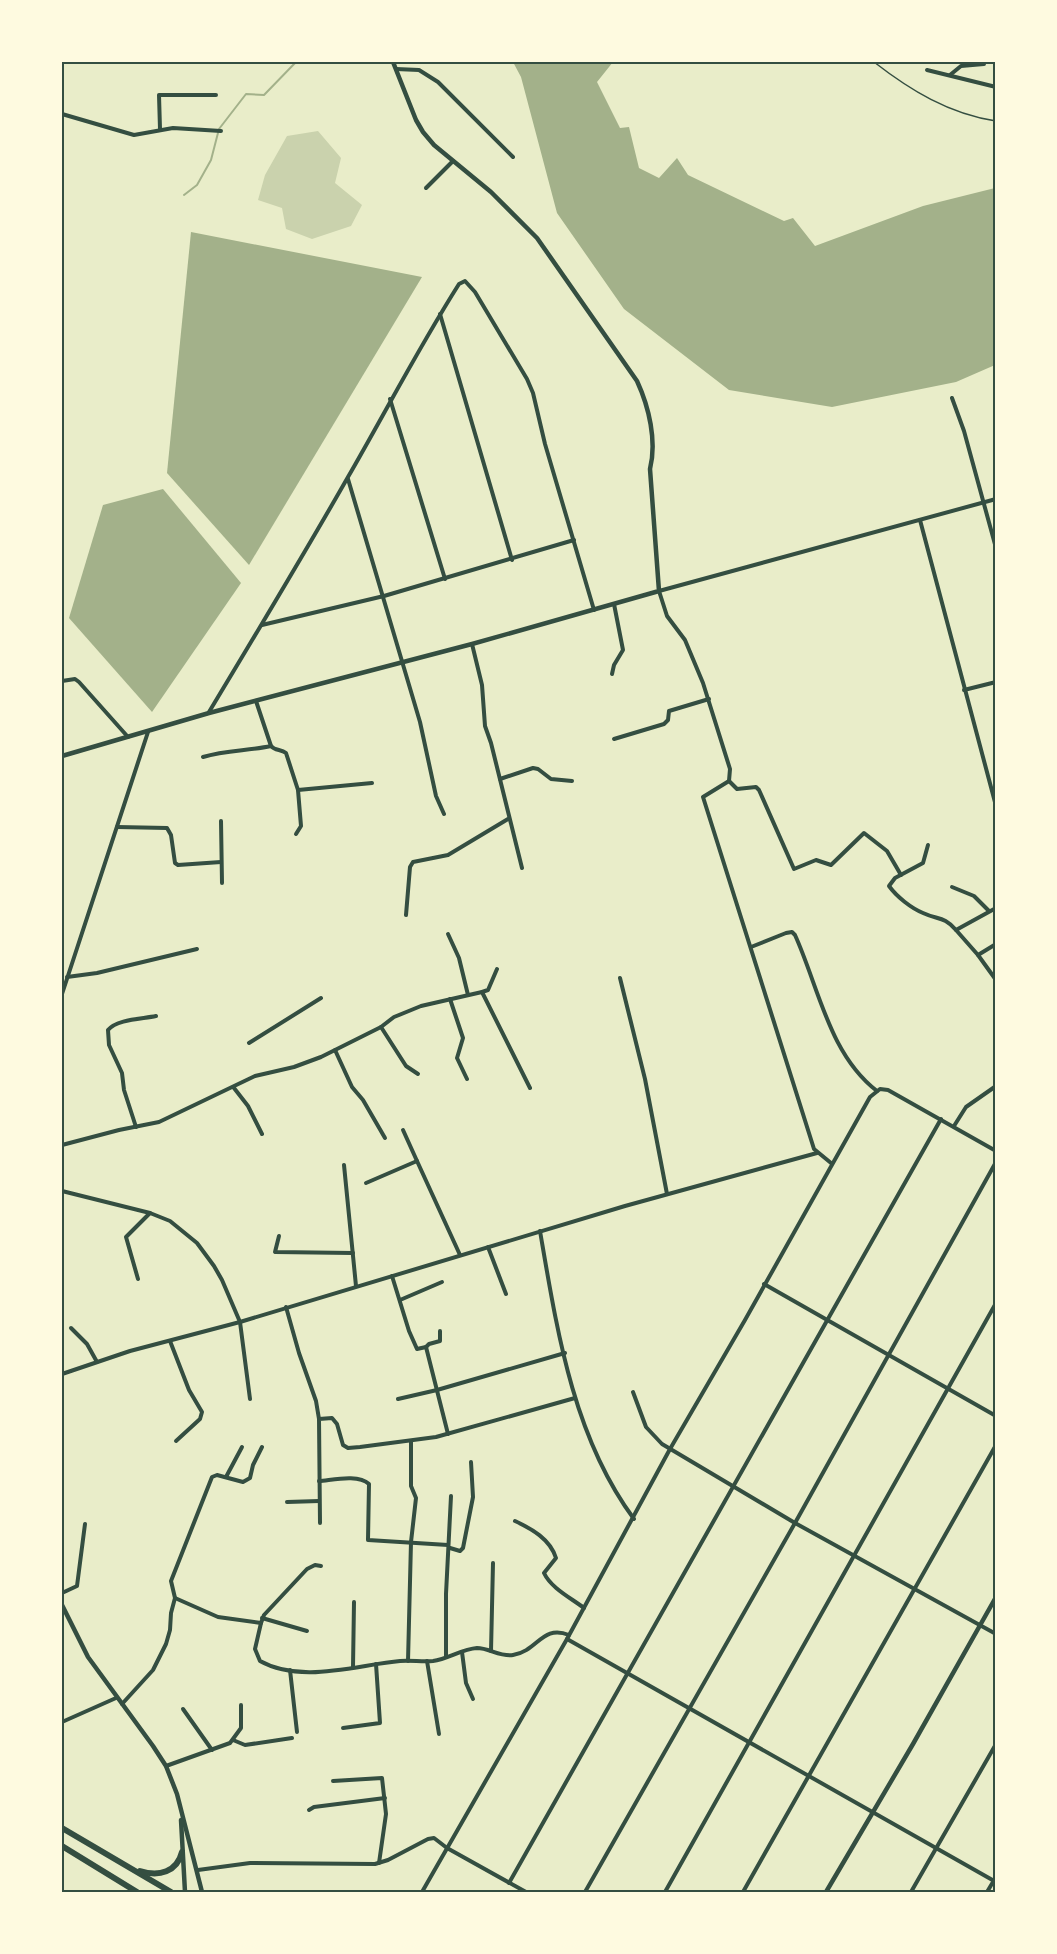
<svg xmlns="http://www.w3.org/2000/svg" width="1057" height="1954" font-family="Ubuntu,sans-serif">
<style>
.green{fill:#cad2ad}
.water{fill:#a3b18a}
.lines{fill:none;stroke-linecap:round;stroke-linejoin:round}
.stream{stroke:#a3b18a;stroke-width:2}
.service{stroke:#344e41;stroke-width:1.5}
.minor{stroke:#344e41;stroke-width:4}
.tertiary{stroke:#344e41;stroke-width:4.5}
.trunk{stroke:#344e41;stroke-width:6}
.neatline{fill:none;stroke:#344e41;stroke-width:2}
</style>
<rect width="100%" height="100%" fill="#e9edc9"/>
<polygon class="green" points="318,131 341,158 335,183 362,205 351,226 312,239 286,229 282,208 258,200 265,175 287,136"/>
<g class="water">
<polygon points="513,62 613,62 597,82 620,128 629,127 639,168 659,178 677,158 688,175 784,221 793,218 815,246 923,206 995,188 995,365 956,382 832,407 729,390 624,309 557,213 521,77"/>
<polygon points="191,232 422,277 249,565 167,473"/>
<polygon points="163,489 241,583 152,712 69,618 103,505"/>
</g>
<g class="lines">
<polyline class="stream" points="184,195 197,185 211,160 219,129 246,94 264,95 296,62"/>
<path class="service" d="M874,62C910,90 949,114 996,121"/>
<g class="minor">
<polyline points="396,69 419,70 438,82 513,157"/>
<polyline points="927,70 996,87"/>
<polyline points="950,75 961,66 984,64 984,62"/>
<polyline points="62,114 134,135 173,128 221,131"/>
<polyline points="160,129 159,95 216,95"/>
<polyline points="426,188 453,161"/>
<polyline points="440,314 512,560"/>
<polyline points="952,398 964,431 996,548"/>
<polyline points="390,399 445,579"/>
<polyline points="348,479 420,722 436,796 444,814"/>
<polyline points="920,520 996,806"/>
<polyline points="262,625 384,596 574,540"/>
<polyline points="472,644 482,685 485,726 491,743 522,868"/>
<polyline points="612,674 614,665 623,650 614,604"/>
<polyline points="62,681 75,679 79,682 128,737"/>
<polyline points="964,690 996,682"/>
<path d="M256,701L271,746C275,751 281,749 286,753L298,790L372,783"/>
<path d="M209,712C256,634 303,556 348,477C385,413 419,347 459,284L465,281L475,292L527,379L533,393L545,444L594,610"/>
<polyline points="614,739 664,724 668,720 669,711 709,699"/>
<path d="M203,757C226,750 248,751 271,746"/>
<polyline points="500,779 533,768 538,769 551,779 572,781"/>
<polyline points="729,781 737,789 756,787 759,790 794,869 816,860 831,865 864,833 887,851 901,875"/>
<polyline points="221,821 222,883"/>
<polyline points="117,827 167,828 171,835 175,863 178,865 221,862"/>
<polyline points="296,834 301,826 298,790"/>
<path d="M928,845L923,863L895,878L889,886C897,897 911,908 923,913C938,920 944,916 956,930"/>
<polyline points="952,887 974,896 989,911"/>
<polyline points="996,908 956,930 978,955 996,980"/>
<polyline points="406,915 410,867 413,862 448,855 508,819"/>
<polyline points="448,934 459,958 468,995"/>
<path d="M751,947L786,933L792,932L795,935C819,988 829,1054 877,1091"/>
<polyline points="978,955 996,944"/>
<polyline points="67,977 97,973 197,949"/>
<polyline points="620,978 645,1079 667,1194"/>
<polyline points="482,992 530,1088"/>
<polyline points="62,994 148,732"/>
<polyline points="450,999 463,1038 457,1058 467,1079"/>
<polyline points="381,1027 406,1066 418,1074"/>
<polyline points="249,1043 321,998"/>
<polyline points="335,1050 352,1087 363,1100 385,1138"/>
<polyline points="234,1088 248,1106 262,1134"/>
<polyline points="954,1126 966,1107 996,1086"/>
<path d="M136,1127L124,1090L122,1073L109,1045L108,1030C117,1019 142,1019 156,1016"/>
<polyline points="403,1130 417,1161"/>
<polyline points="62,1145 119,1130 159,1122 255,1076 294,1067 321,1057 381,1027 394,1017 421,1006 482,992 488,990 497,969"/>
<polyline points="831,1163 814,1149 703,797 729,781 730,769 703,683 685,640 667,616 659,591 996,499"/>
<polyline points="344,1165 356,1286"/>
<polyline points="366,1183 417,1161 460,1255"/>
<polyline points="62,1191 150,1213 170,1221 197,1243 214,1266 222,1280 240,1322 250,1399"/>
<path d="M540,1231C557,1330 573,1437 634,1519"/>
<polyline points="279,1236 275,1252 353,1253"/>
<polyline points="488,1247 506,1294"/>
<polyline points="392,1276 409,1331 417,1349 426,1347 448,1434"/>
<polyline points="138,1279 126,1237 150,1213"/>
<polyline points="764,1284 996,1416"/>
<polyline points="400,1300 442,1282"/>
<polyline points="286,1307 299,1353 316,1401 319,1419"/>
<polyline points="71,1328 87,1344 97,1362"/>
<polyline points="170,1341 189,1390 202,1412 200,1419 176,1441"/>
<polyline points="426,1347 429,1344 440,1341 440,1331"/>
<polyline points="62,1374 130,1351 240,1322 625,1206 817,1153"/>
<polyline points="633,1392 646,1427 662,1444 795,1523 996,1634"/>
<polyline points="398,1399 437,1390 565,1353"/>
<polyline points="226,1477 242,1447"/>
<path d="M319,1481C333,1480 358,1474 369,1484L368,1540L448,1545"/>
<polyline points="287,1502 319,1501"/>
<path d="M515,1521C532,1529 550,1539 556,1558L544,1573C551,1588 571,1598 584,1608"/>
<polyline points="320,1523 319,1419 332,1418 337,1424 343,1445 348,1448 360,1447 436,1437 575,1398"/>
<polyline points="450,1548 460,1551 463,1548 473,1497 471,1462"/>
<polyline points="62,1593 77,1586 85,1524"/>
<path d="M175,1598L218,1617L261,1623L255,1649L260,1661C301,1684 356,1665 400,1661C411,1660 422,1662 433,1661C448,1659 462,1649 477,1648C489,1648 500,1657 513,1655C538,1651 542,1624 569,1635"/>
<polyline points="262,1618 307,1631"/>
<polyline points="261,1623 264,1615 307,1569 315,1565 321,1566"/>
<polyline points="567,1639 996,1882"/>
<polyline points="491,1651 493,1563"/>
<polyline points="462,1652 466,1683 473,1699"/>
<polyline points="446,1656 446,1594 451,1496"/>
<polyline points="408,1661 411,1542 416,1498 411,1486 411,1441"/>
<polyline points="427,1661 439,1734"/>
<polyline points="353,1667 354,1602"/>
<polyline points="290,1670 297,1732"/>
<polyline points="122,1704 153,1670 166,1644 170,1630 171,1613 175,1598 171,1581 212,1477 217,1475 243,1482 250,1478 253,1465 262,1447"/>
<polyline points="183,1709 212,1750"/>
<polyline points="62,1722 116,1698"/>
<polyline points="343,1728 380,1723 376,1664"/>
<polyline points="233,1740 245,1745 292,1738"/>
<polyline points="166,1766 230,1743 241,1728 241,1705"/>
<polyline points="333,1781 382,1778 386,1814 379,1863"/>
<polyline points="309,1810 314,1807 385,1798"/>
<polyline points="198,1870 250,1863 375,1864 388,1860 428,1839 434,1838 447,1848 526,1892"/>
<polyline points="509,1883 941,1119"/>
<polyline points="422,1892 567,1639 670,1449 745,1320 870,1097 880,1089 888,1090 996,1151"/>
<polyline points="585,1892 795,1523 996,1162"/>
<polyline points="665,1892 996,1303"/>
<polyline points="743,1892 996,1445"/>
<polyline points="911,1892 996,1744"/>
<polyline points="987,1892 996,1877"/>
</g>
<g class="tertiary">
<path d="M62,756L209,713L472,644L659,591L650,469C657,441 649,407 637,381L537,238L491,192L434,145L423,132L416,120L393,62"/>
<polyline points="62,1605 88,1657 153,1746 166,1766 177,1794 202,1892"/>
<polyline points="181,1820 185,1892"/>
<polyline points="826,1892 913,1744 996,1597"/>
</g>
<g class="trunk">
<polyline points="62,1828 171,1892"/>
<polyline points="62,1846 137,1892"/>
<path d="M140,1871C159,1877 177,1872 182,1852"/>
</g>
</g>
<rect width="1057" height="1954" fill="none" stroke="#fefae0" stroke-width="126"/>
<rect x="63" y="63" width="931" height="1828" class="neatline"/>
</svg>
